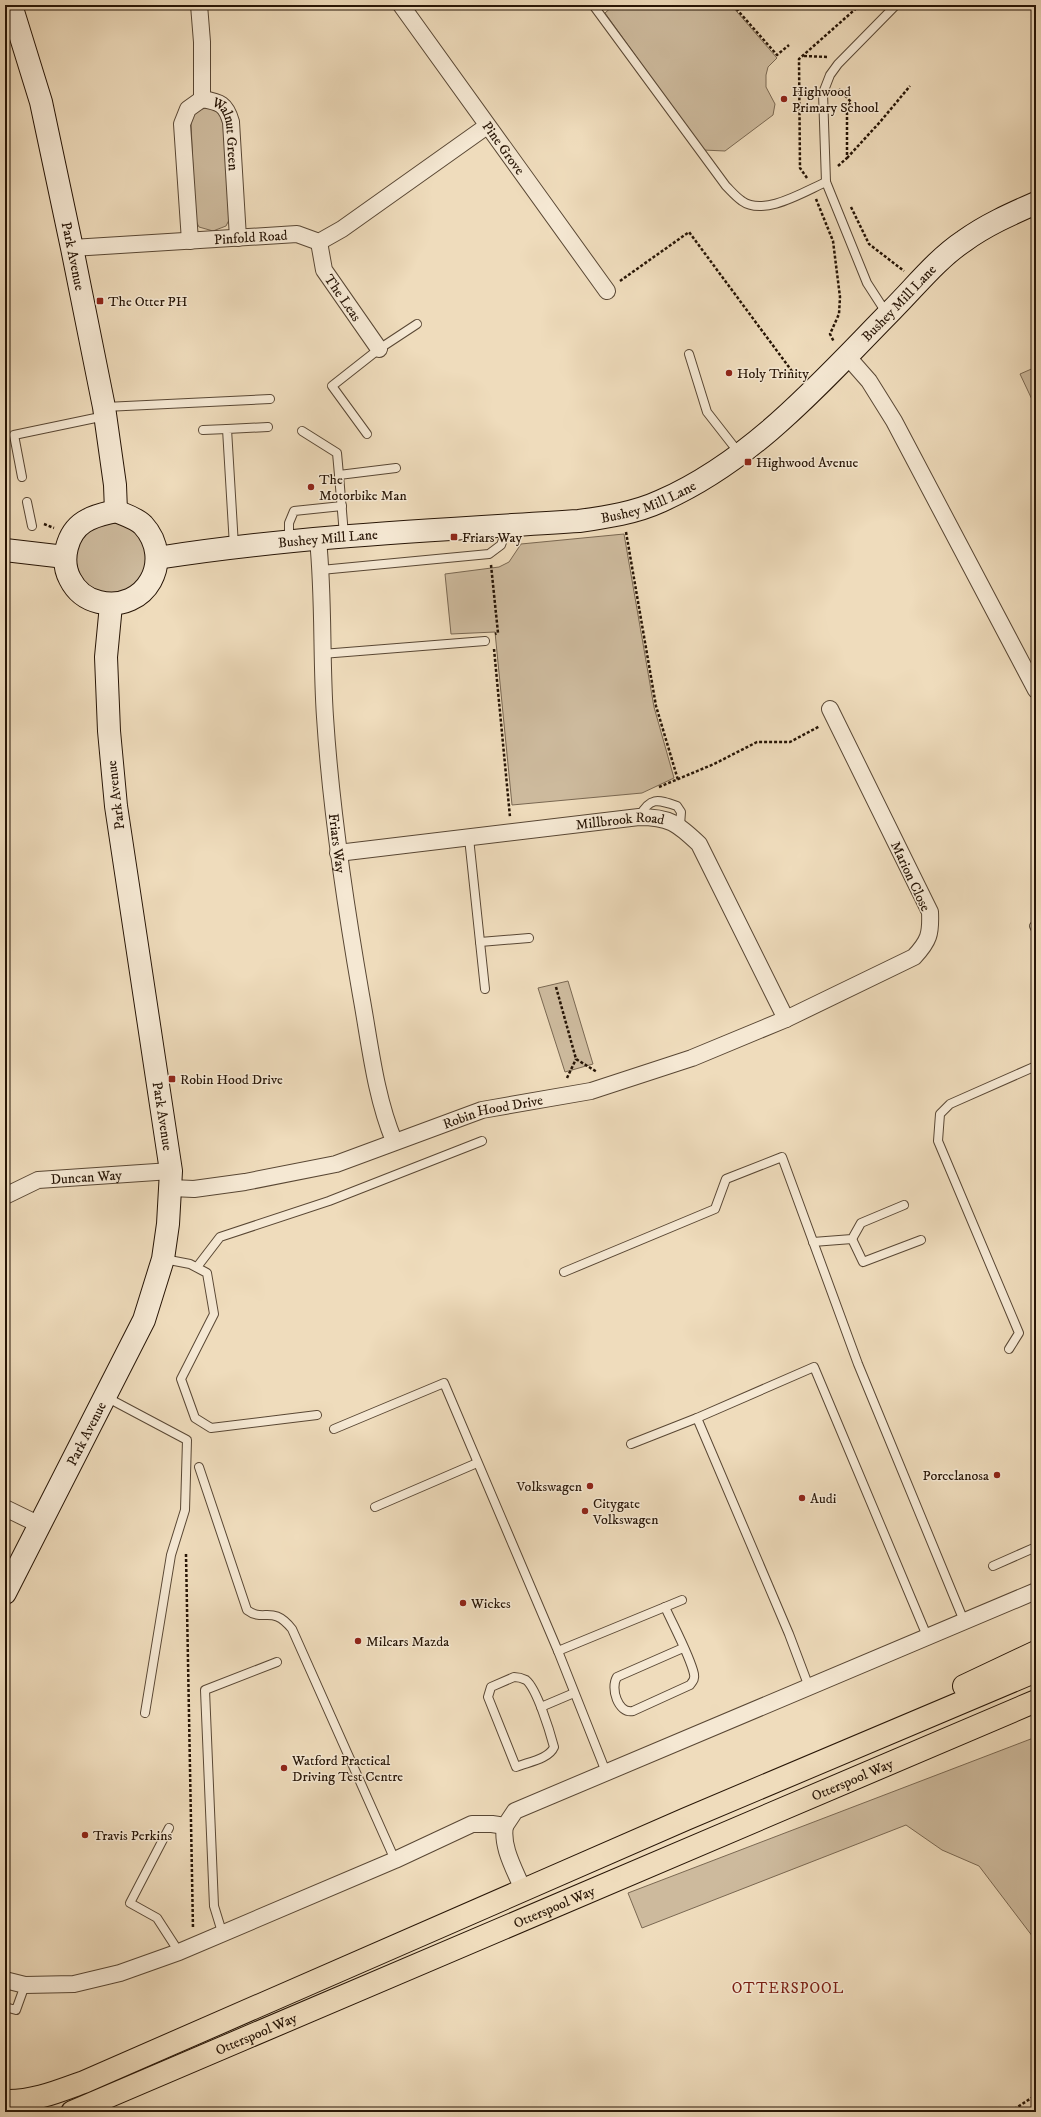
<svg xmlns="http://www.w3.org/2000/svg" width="1041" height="2117" font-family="'IM FELL DW Pica',serif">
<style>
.green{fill:#cdba9d;stroke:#7a6852}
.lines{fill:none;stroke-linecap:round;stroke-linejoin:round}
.lane-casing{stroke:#594734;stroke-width:10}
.street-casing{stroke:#594734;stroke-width:18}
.secondary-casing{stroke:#271506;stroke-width:24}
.highway-casing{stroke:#271506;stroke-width:24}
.path{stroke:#271506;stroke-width:2.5;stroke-dasharray:3 2;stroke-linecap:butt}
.lane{stroke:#f5e8d3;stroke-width:8}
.street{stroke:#f5e8d3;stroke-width:16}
.secondary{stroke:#f5e8d3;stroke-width:22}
.highway{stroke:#efdcbc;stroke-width:22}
.poi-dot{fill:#8f2418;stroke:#f5e8d3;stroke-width:1.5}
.labels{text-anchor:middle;stroke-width:3;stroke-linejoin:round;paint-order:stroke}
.poi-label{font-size:14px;fill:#271506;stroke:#f5e8d3;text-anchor:start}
.street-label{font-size:14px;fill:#271506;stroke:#f5e8d3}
.neighbourhood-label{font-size:15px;letter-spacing:1px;fill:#7a1f14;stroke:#f5e8d3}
</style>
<rect width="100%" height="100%" fill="#efdcbc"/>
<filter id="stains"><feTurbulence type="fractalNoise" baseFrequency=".005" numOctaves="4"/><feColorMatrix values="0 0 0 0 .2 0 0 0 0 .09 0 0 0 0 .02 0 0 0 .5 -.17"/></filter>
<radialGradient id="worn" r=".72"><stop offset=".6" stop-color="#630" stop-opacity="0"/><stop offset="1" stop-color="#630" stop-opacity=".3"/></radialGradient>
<g class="green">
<polygon points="614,5 731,5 777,58 768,67 766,75 766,87 775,104 773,115 725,151 703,150 605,13"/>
<path d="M206,108L216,109L225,120L230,218L226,226L213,231L199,227L195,219L191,122C193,113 197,110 206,108Z"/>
<polygon points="1036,367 1036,408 1020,374"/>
<circle cx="111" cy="558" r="35"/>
<polygon points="624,534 654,707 674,778 642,793 512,805 495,632 451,634 445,574 499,567 509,562 521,544"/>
<polygon points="568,981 593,1064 565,1072 538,988"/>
<polygon points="1036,1737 1036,1941 979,1866 942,1850 906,1825 642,1928 628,1893"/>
</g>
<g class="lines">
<defs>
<g id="lane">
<path d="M593,5L726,186C731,191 736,197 742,201C764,217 805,191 826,182"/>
<polyline points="887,314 867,283 826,182 823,93 830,75 838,64 896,5"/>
<polyline points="689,354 707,412 739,453"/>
<polyline points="105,407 270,399"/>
<polyline points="203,430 227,429"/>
<polyline points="302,431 337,453 339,475"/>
<polyline points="367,434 332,386 379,349 417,324"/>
<polyline points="22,477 14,435 105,416"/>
<polyline points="27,502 32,526"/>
<polyline points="344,535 339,475 396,468"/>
<polyline points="289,541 289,523 294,511 342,506"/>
<polyline points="234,546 227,429 268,427"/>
<polyline points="321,570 489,554 501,545 508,526"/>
<polyline points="322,654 485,641"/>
<path d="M639,817C650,797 657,799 677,806L681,812L680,825"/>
<polyline points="469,838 485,989"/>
<polyline points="1036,925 1034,926 1036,930"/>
<polyline points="480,942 529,938"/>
<polyline points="852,1239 863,1262 921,1240"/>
<polyline points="813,1242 852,1239 861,1223 904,1205"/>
<polyline points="164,1259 190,1264 207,1273 214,1314 181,1379 195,1418 211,1428 317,1415"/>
<polyline points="197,1267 220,1237 329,1201 482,1141"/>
<polyline points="564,1272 715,1209 726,1179 782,1157 858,1364 964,1621"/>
<polyline points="1009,1349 1019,1333 938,1141 940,1114 950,1104 1036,1066"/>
<polyline points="106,1397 187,1440 185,1510 171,1555 145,1713"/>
<polyline points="697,1418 789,1634 809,1687"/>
<polyline points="334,1429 444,1383 558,1651 606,1772"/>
<polyline points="631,1444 697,1418 814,1367 927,1636"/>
<path d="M199,1467L247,1610C264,1623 272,1604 292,1629L395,1860"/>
<polyline points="375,1507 477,1463"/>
<polyline points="993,1566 1036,1547"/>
<path d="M665,1607C673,1625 690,1656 694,1674C695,1679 693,1681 690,1685L633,1711C618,1714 610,1688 617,1677L683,1648"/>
<polyline points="558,1651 682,1600"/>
<path d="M514,1677C518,1677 522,1678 526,1680C537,1689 550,1732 554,1747C549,1759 528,1762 516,1767L488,1697L491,1687Z"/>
<polyline points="541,1707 574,1693"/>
<polyline points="169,1828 130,1903 157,1918 179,1952"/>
<polyline points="222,1932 214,1906 205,1690 277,1662"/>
<polyline points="5,2007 16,2010 25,1985"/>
</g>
<g id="street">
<polyline points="199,5 202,42 202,99"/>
<path id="s1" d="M401,5L607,291"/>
<path id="s2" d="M190,241L182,124L188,109L202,99C220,102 226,104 231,122L238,238"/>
<path id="s3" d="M319,242L324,270L379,349"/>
<path id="s4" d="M72,248L297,234L319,242L342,229L487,126"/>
<polyline points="847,356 869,381 894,421 1036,690"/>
<path id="s5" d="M318,540C324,598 321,658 325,717C331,811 345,903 361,995C370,1044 375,1095 394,1141"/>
<path id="s6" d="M338,853L639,817C669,817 677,823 699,844L786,1019"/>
<path id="s7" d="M171,1188L194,1189L245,1182L336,1164L482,1110L591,1091L692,1058L786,1019L914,957C929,941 931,934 930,912L830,709"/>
<path id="s8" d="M5,1196L38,1180L171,1171"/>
<polyline points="5,1508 40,1525"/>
<path d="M505,1826C501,1847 515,1870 523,1890"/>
<polyline points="5,1980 25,1985 74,1984 120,1973 179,1952 395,1860 472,1824 492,1824 505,1826 515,1811 1036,1591"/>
</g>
<g id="secondary">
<path id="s9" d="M11,5L41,102L72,248L104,407L115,485L116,511"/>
<path d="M116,511C125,515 136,518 143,525C175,560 146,613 99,602C86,599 76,591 70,579C60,560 67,533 84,522C95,515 104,514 116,511Z"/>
<polyline points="5,550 65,557"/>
<path id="s10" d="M157,558C297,536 438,530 579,521C607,517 635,513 661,501C754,460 822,381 892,310C915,287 937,259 964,241C986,225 1011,214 1036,203"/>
<path id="s11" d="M5,1593L144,1320L163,1259L168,1224L171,1171L116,806L109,731L106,657L111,605"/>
</g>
<g id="highway">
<polyline points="964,1686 1036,1652"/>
<path d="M5,2101C33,2102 59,2091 84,2082L686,1819L1036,1671"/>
<path id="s12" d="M72,2112L1036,1701"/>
</g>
</defs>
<use href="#lane" class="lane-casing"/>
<use href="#street" class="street-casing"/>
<use href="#secondary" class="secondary-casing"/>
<use href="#highway" class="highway-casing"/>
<g class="path">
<polyline points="733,5 777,55 789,45"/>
<polyline points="804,56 828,57"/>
<polyline points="847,158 880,122 910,86"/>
<polyline points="838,166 847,158 847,108 851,102 839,89"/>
<polyline points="807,178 800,168 799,59 860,5"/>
<polyline points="816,199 833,241 840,297 839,314 830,334 834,342"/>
<polyline points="851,207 869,244 904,271"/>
<polyline points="620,281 689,232 797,378"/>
<polyline points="5,517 9,532"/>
<polyline points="44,524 54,528"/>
<polyline points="626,532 656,706 678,780"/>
<polyline points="491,565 498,633 495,634"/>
<polyline points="494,649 510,817"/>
<polyline points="659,787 714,764 757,742 790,742 820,726"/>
<polyline points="556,987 576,1059 597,1072"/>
<polyline points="567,1078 576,1059"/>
<polyline points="186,1554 193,1929"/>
<polyline points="1010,2112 1036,2095"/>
</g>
<use href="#lane" class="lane"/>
<use href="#street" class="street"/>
<use href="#secondary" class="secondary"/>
<use href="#highway" class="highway"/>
</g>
<g class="poi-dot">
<circle cx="784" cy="99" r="4"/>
<rect x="96" y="297" width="8" height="8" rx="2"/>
<circle cx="729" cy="373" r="4"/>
<rect x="744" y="458" width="8" height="8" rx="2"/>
<circle cx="311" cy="487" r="4"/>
<rect x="450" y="533" width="8" height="8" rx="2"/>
<rect x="168" y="1075" width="8" height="8" rx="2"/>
<circle cx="997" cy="1475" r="4"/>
<circle cx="590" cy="1486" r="4"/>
<circle cx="802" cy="1498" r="4"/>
<circle cx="585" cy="1511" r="4"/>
<circle cx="463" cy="1603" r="4"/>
<circle cx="358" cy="1641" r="4"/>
<circle cx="284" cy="1768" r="4"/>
<circle cx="85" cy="1835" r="4"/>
</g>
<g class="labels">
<g class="poi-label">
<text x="792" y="96">Highwood<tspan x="792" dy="16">Primary School</tspan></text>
<text x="108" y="306">The Otter PH</text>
<text x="737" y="378">Holy Trinity</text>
<text x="756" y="467">Highwood Avenue</text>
<text x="319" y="484">The<tspan x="319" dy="16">Motorbike Man</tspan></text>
<text x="462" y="542">Friars Way</text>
<text x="180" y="1084">Robin Hood Drive</text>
<text x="989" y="1480" text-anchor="end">Porcelanosa</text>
<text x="582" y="1491" text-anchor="end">Volkswagen</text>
<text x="810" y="1503">Audi</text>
<text x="593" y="1508">Citygate<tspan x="593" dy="16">Volkswagen</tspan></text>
<text x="471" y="1608">Wickes</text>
<text x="366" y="1646">Milcars Mazda</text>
<text x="292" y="1765">Watford Practical<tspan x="292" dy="16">Driving Test Centre</tspan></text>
<text x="93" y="1840">Travis Perkins</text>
</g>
<g class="street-label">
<text dy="5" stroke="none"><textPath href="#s2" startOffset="201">Walnut Green</textPath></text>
<text dy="5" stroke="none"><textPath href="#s1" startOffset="176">Pine Grove</textPath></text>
<text dy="5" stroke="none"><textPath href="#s4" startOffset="179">Pinfold Road</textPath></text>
<text dy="5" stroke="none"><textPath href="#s9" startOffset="259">Park Avenue</textPath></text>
<text dy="5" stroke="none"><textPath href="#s3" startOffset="62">The Leas</textPath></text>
<text dy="5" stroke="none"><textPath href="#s10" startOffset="820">Bushey Mill Lane</textPath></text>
<text dy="5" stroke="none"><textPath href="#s10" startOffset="496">Bushey Mill Lane</textPath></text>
<text dy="5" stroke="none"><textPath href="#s10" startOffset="172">Bushey Mill Lane</textPath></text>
<text transform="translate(115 795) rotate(-97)" y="5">Park Avenue</text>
<text dy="5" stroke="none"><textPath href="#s6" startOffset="284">Millbrook Road</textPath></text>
<text dy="5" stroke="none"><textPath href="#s5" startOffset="304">Friars Way</textPath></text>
<text transform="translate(911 876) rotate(65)" y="5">Marion Close</text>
<text dy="5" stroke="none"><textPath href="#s7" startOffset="333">Robin Hood Drive</textPath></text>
<text transform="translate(163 1116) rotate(81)" y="5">Park Avenue</text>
<text dy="5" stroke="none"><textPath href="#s8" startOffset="85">Duncan Way</textPath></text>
<text dy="5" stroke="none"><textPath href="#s11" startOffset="179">Park Avenue</textPath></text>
<text dy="5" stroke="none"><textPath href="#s12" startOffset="848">Otterspool Way</textPath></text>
<text dy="5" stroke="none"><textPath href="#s12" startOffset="524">Otterspool Way</textPath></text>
<text dy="5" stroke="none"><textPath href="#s12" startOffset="200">Otterspool Way</textPath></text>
</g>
<g class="neighbourhood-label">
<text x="788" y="1993">OTTERSPOOL</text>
</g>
</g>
<rect width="1041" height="2117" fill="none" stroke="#efdcbc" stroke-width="20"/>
<rect x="6" y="6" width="1029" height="2105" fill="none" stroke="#271506" stroke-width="2"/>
<rect x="10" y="10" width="1021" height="2097" fill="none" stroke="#271506"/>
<rect width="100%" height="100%" filter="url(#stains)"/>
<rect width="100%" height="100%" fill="url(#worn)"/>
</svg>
